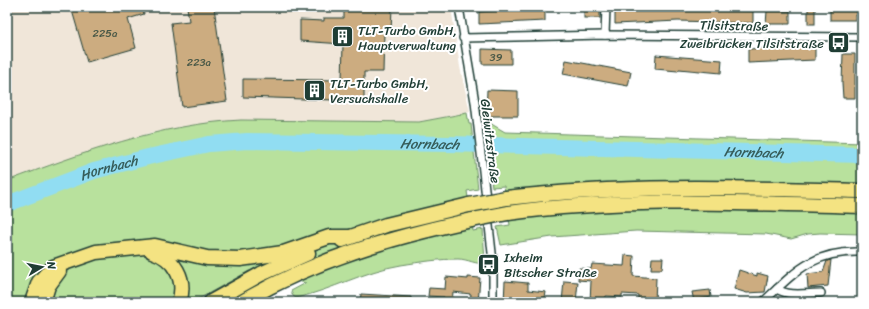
<svg xmlns="http://www.w3.org/2000/svg" width="869" height="309" font-family="Sriracha,sans-serif">
<style>
.built{fill:#f0e6d9}
.green{fill:#b8e19d;stroke:#6c8f68}
.lines{fill:none;stroke-linecap:round;stroke-linejoin:round}
.river{stroke:#91ddf2;stroke-width:16}
.building{fill:#ccac80;stroke:#1f3d34}
.street-casing{stroke:#1f3d34;stroke-width:10}
.highway-casing{stroke:#1f3d34;stroke-width:17}
.street{stroke:#fff;stroke-width:7}
.highway{stroke:#f4e382;stroke-width:14}
.highway-bridge-casing{stroke:#1f3d34;stroke-width:17;stroke-linecap:butt}
.highway-bridge{stroke:#f4e382;stroke-width:14}
.labels{text-anchor:middle;stroke-width:4;stroke-linejoin:round;paint-order:stroke}
.number-label{font-size:11px;fill:#4a5947}
.street-label{font-size:13px;fill:#1f3d34;stroke:#fff}
.poi-label{font-size:13px;fill:#1f3d34;stroke:#fff;text-anchor:start}
.water-label{font-size:14px;font-style:italic;fill:#365d5a;stroke:#fff}
</style>
<rect width="100%" height="100%" fill="#fff"/>
<filter id="ink" filterUnits="userSpaceOnUse"><feTurbulence type="fractalNoise" baseFrequency=".025" numOctaves="2"/><feDisplacementMap in="SourceGraphic" scale="8" xChannelSelector="R" yChannelSelector="G"/><feConvolveMatrix kernelMatrix="1 2 1 2 8 2 1 2 1" color-interpolation-filters="sRGB"/></filter>
<g filter="url(#ink)">
<polygon class="built" points="7,7 451,7 460,67 470,112 419,122 241,120 150,133 7,181"/>
<g class="green">
<path d="M467,113L469,124H471L478,189L467,191L473,231L483,229L485,263C476,265 468,259 458,259C440,259 420,262 401,265C364,271 332,290 296,298L293,296L291,291L306,283L249,271L193,302H187L188,292L173,302H7V181C83,153 159,124 241,120L419,122Z"/>
<polygon points="484,122 488,122 505,132 862,143 862,234 820,233 808,234 791,239 766,234 636,231 552,237 501,245 497,227 510,225 504,186 492,187"/>
</g>
<g class="lines">
<path class="river" id="s1" d="M7,204L94,171L148,157L209,144L247,141L449,144L862,155"/>
</g>
<g class="building">
<polygon points="71,7 142,7 144,14 128,19 136,48 87,62"/>
<polygon points="187,7 214,7 227,101 182,107 171,23 189,21"/>
<polygon points="344,7 392,7 391,32 384,32 383,72 364,72 364,101 243,97 243,79 342,80 343,44 300,41 300,20 324,21 324,18 344,18"/>
<polygon points="545,7 545,21 479,24 479,12"/>
<rect x="584" y="7" width="16" height="11"/>
<polygon points="615,7 622,7 622,11 646,11 684,7 684,9 753,11 753,23 678,21 615,24"/>
<rect x="808" y="7" width="7" height="17"/>
<polygon points="850,7 862,7 862,15 855,15 855,20 830,20 830,8 850,9"/>
<polygon points="767,11 790,11 790,24 766,24"/>
<polygon points="815,46 815,60 748,63 748,49"/>
<polygon points="482,49 511,50 511,64 482,64"/>
<polygon points="843,54 855,54 855,98 843,98 842,83"/>
<polygon points="656,55 722,60 721,73 679,69 678,71 655,69"/>
<polygon points="566,60 631,72 628,86 563,74"/>
<polygon points="487,90 518,91 518,116 486,116"/>
<polygon points="625,255 634,256 633,276 656,278 655,302 638,302 638,295 622,294 622,297 606,296 605,302 590,302 591,281 578,280 579,268 591,269 592,264 624,266"/>
<polygon points="652,258 663,258 662,269 651,269"/>
<polygon points="831,260 828,286 808,288 807,274 823,272 827,261"/>
<polygon points="739,270 757,276 757,273 768,276 765,292 747,293 734,289"/>
<polygon points="446,277 468,279 468,277 480,278 478,302 470,302 471,294 453,292 452,302 443,302 444,297 428,296 429,288 445,289"/>
<polygon points="505,281 528,283 528,290 546,292 545,298 527,297 527,302 504,302"/>
<polygon points="564,281 578,282 576,302 562,302"/>
<polygon points="710,290 711,297 701,299 701,302 694,302 692,292"/>
<polygon points="361,294 411,297 411,302 360,302"/>
</g>
<g class="lines">
<defs>
<g id="street">
<polyline points="459,7 475,102 482,162 493,262 493,302"/>
<polyline points="605,35 606,7"/>
<polyline points="463,38 605,35 862,37"/>
<path d="M777,289C789,297 807,293 821,293"/>
<path d="M763,302C796,271 814,250 862,252"/>
</g>
<g id="highway">
<path d="M506,198C624,184 743,188 862,191"/>
<path d="M508,213C625,197 744,203 862,206"/>
<polyline points="342,240 386,225 469,205"/>
<path d="M152,251C174,258 187,279 179,302"/>
<polyline points="32,302 39,282 53,267 96,252 155,246 207,258 240,259 283,253 329,237 350,237"/>
<polyline points="43,302 48,286 59,271"/>
<polyline points="211,302 261,274 308,253"/>
<path d="M242,302C313,260 392,237 472,220"/>
</g>
</defs>
<use href="#street" class="street-casing"/>
<use href="#highway" class="highway-casing"/>
<use href="#street" class="street"/>
<use href="#highway" class="highway"/>
<defs>
<g id="highway-bridge">
<polyline points="469,205 506,198"/>
<polyline points="472,220 508,213"/>
</g>
</defs>
<use href="#highway-bridge" class="highway-bridge-casing"/>
<use href="#highway-bridge" class="highway-bridge"/>
</g>
</g>
<defs>
<symbol id="building-square" viewBox="-11 -11 22 22"><rect x="-9" y="-9" width="18" height="18" rx="4" fill="#1f3d34" stroke="#fff"/><path d="M-4-6H4V6H1V3H-1V6H-4ZM-2.5-4.3h1.7v1.8h-1.7ZM.8-4.3h1.7v1.8H.8ZM-2.5-1h1.7V.8h-1.7ZM.8-1h1.7V.8H.8Z" fill="#fff"/></symbol>
<symbol id="bus-square" viewBox="-11 -11 22 22"><rect x="-9" y="-9" width="18" height="18" rx="4" fill="#1f3d34" stroke="#fff"/><path d="M-5-6H5V4H4V6H2V4H-2V6H-4V4H-5ZM-3.5-4V0h7V-4ZM-3.5 1.2v1.5H-2V1.2ZM2 1.2v1.5H3.5V1.2Z" fill="#fff"/></symbol>
</defs>
<g fill-rule="evenodd">
<use href="#building-square" x="330" y="24" width="25" height="25"/>
<use href="#bus-square" x="826" y="30" width="25" height="25"/>
<use href="#building-square" x="302" y="78" width="25" height="25"/>
<use href="#bus-square" x="476" y="252" width="25" height="25"/>
</g>
<g class="labels">
<g class="number-label">
<text x="105" y="37">225a</text>
<text x="496" y="61">39</text>
<text x="199" y="66">223a</text>
</g>
<g class="street-label">
<text transform="translate(734 25) rotate(1)" y="5">Tilsitstraße</text>
<text transform="translate(491 141) rotate(83)" y="5">Gleiwitzstraße</text>
</g>
<g class="poi-label">
<text x="358" y="35">TLT-Turbo GmbH,<tspan x="358" dy="15">Hauptverwaltung</tspan></text>
<text x="824" y="48" text-anchor="end">Zweibrücken Tilsitstraße</text>
<text x="330" y="88">TLT-Turbo GmbH,<tspan x="330" dy="15">Versuchshalle</tspan></text>
<text x="504" y="262">Ixheim<tspan x="504" dy="15">Bitscher Straße</tspan></text>
</g>
<g class="water-label">
<text dy="5" stroke="none"><textPath href="#s1" startOffset="432">Hornbach</textPath></text>
<text dy="5" stroke="none"><textPath href="#s1" startOffset="756">Hornbach</textPath></text>
<text dy="5" stroke="none"><textPath href="#s1" startOffset="108">Hornbach</textPath></text>
</g>
</g>
<rect width="869" height="309" fill="none" stroke="#fff" stroke-width="24"/>
<rect x="12" y="12" width="845" height="285" fill="none" stroke="#1f3d34" stroke-width="1.5" filter="url(#ink)"/>
<g transform="translate(42 267) rotate(80)" stroke="#ffffff" stroke-width="3" paint-order="stroke">
<path d="M0-3L7 15L0 10L-7 15Z" fill="#1f3d34"/>
<text y="-6" font-size="11" font-weight="bold" text-anchor="middle" fill="#1f3d34">N</text>
</g>
</svg>
